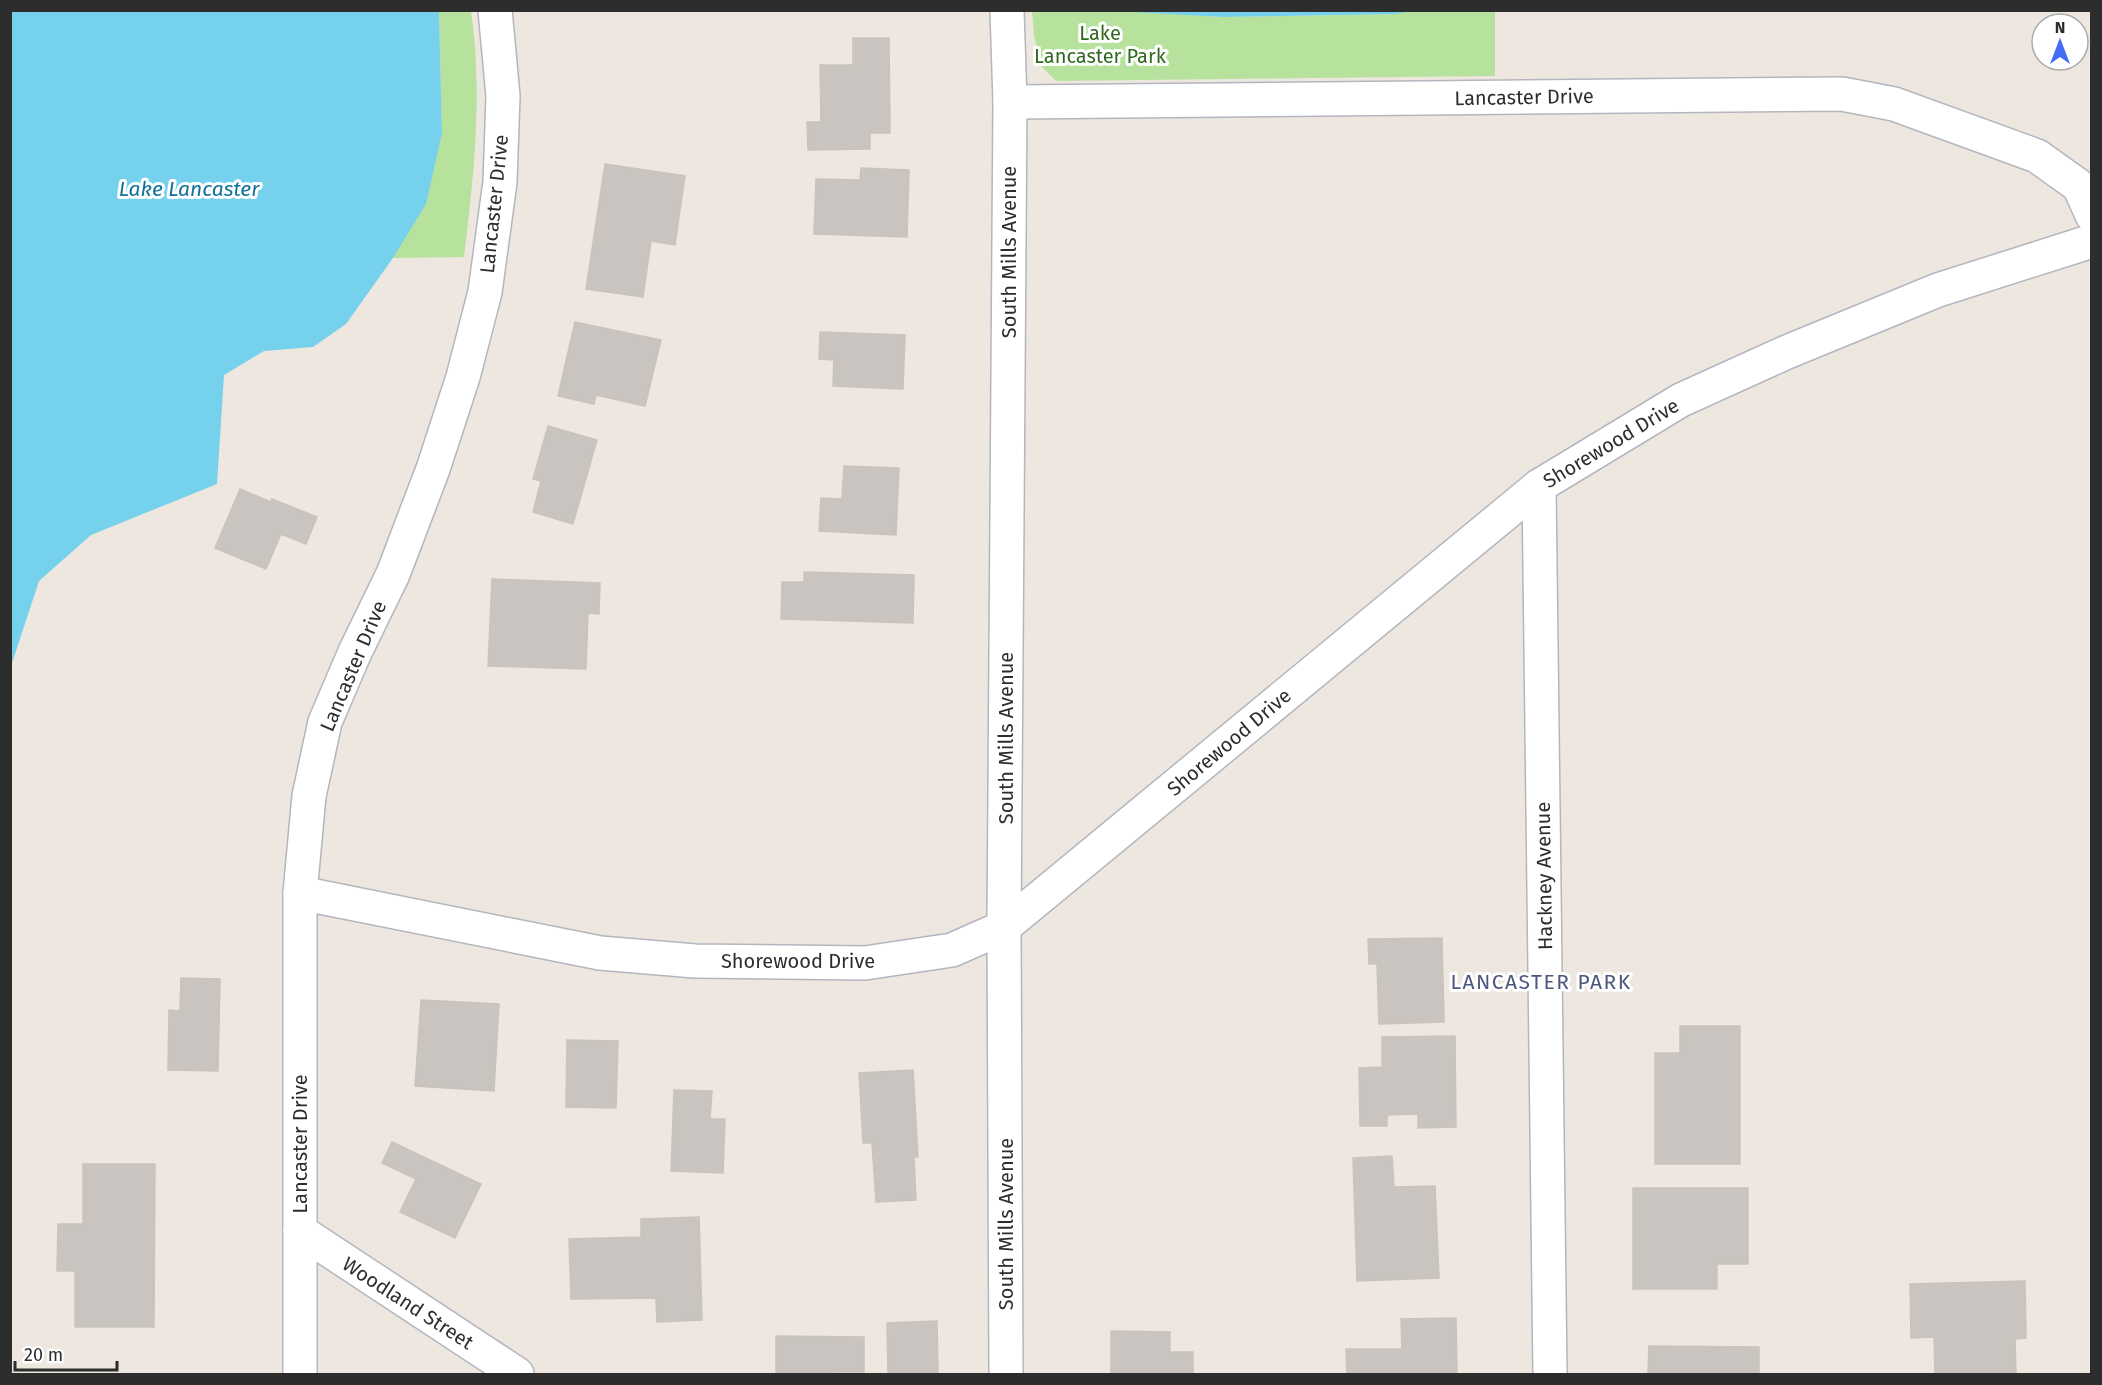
<svg xmlns="http://www.w3.org/2000/svg" width="2102" height="1385" font-family="'Fira Sans',sans-serif">
<style>
.green{fill:#b7e29e}
.water{fill:#76d1ec}
.building{fill:#c9c4bf;stroke:#c9c3b9;stroke-width:1.5}
.lines{fill:none;stroke-linecap:round;stroke-linejoin:round}
.minor-casing{stroke:#b3b6bf;stroke-width:36}
.minor{stroke:#fff;stroke-width:33}
.labels{text-anchor:middle;stroke-width:6;stroke-linejoin:round;paint-order:stroke}
.park-label{font-size:20px;fill:#2f691d;stroke:#fff}
.street-label{font-size:20px;fill:#2d2d2d;stroke:#fff}
.water-label{font-size:21px;font-style:italic;fill:#11719c;stroke:#fff}
.neighbourhood-label{font-size:21px;letter-spacing:1.5px;fill:#4d577d;stroke:#fff}
</style>
<rect width="100%" height="100%" fill="#eee7df"/>
<g class="green">
<polygon points="1115,10 1223,17 1396,14 1411,10 1495,11 1495,76 1056,81 1041,66 1034,35 1032,11"/>
<path d="M439,11H471C483,92 474,175 464,257L393,258L400,245L442,133Z"/>
</g>
<g class="water">
<polygon points="11,10 439,11 442,133 426,204 393,258 346,324 313,347 264,351 224,375 217,484 91,535 39,581 11,666"/>
<polygon points="1115,11 1411,11 1396,14 1223,17"/>
</g>
<g class="building">
<polygon points="853,38 889,38 890,133 870,133 870,149 808,150 807,122 821,122 820,65 853,65"/>
<polygon points="605,164 685,176 675,245 651,241 643,297 586,289"/>
<polygon points="861,168 909,170 907,237 814,234 816,179 860,180"/>
<polygon points="575,322 661,340 645,406 596,395 594,404 558,396"/>
<polygon points="820,332 905,335 903,389 833,386 834,360 819,359"/>
<polygon points="548,426 597,440 573,524 533,512 541,481 533,479"/>
<polygon points="844,466 899,468 896,535 819,531 821,498 842,499"/>
<polygon points="240,489 271,502 272,499 317,517 306,544 281,534 266,569 215,548"/>
<polygon points="804,572 914,575 913,623 781,619 782,582 804,582"/>
<polygon points="492,579 600,583 599,614 588,613 586,669 488,666"/>
<polygon points="1442,938 1444,1022 1379,1024 1377,964 1369,964 1368,939"/>
<polygon points="181,978 220,979 218,1071 168,1070 169,1010 180,1011"/>
<polygon points="421,1000 499,1004 494,1091 415,1086"/>
<polygon points="1680,1026 1740,1026 1740,1164 1655,1164 1655,1053 1680,1053"/>
<polygon points="1455,1036 1456,1127 1418,1128 1418,1114 1387,1115 1387,1126 1360,1126 1359,1068 1382,1067 1382,1037"/>
<polygon points="567,1040 618,1041 616,1108 566,1107"/>
<polygon points="913,1070 918,1157 914,1157 916,1200 876,1202 872,1143 863,1143 859,1073"/>
<polygon points="674,1090 712,1091 710,1119 725,1119 723,1173 671,1171"/>
<polygon points="392,1142 481,1184 455,1238 400,1212 416,1179 382,1163"/>
<polygon points="1392,1156 1394,1187 1435,1186 1439,1278 1357,1281 1353,1158"/>
<polygon points="83,1164 155,1164 154,1327 75,1327 75,1271 57,1271 58,1224 83,1224"/>
<polygon points="1633,1188 1748,1188 1748,1264 1717,1264 1717,1289 1633,1289"/>
<polygon points="699,1217 702,1320 657,1322 656,1298 571,1299 569,1239 641,1237 641,1219"/>
<polygon points="2025,1281 2026,1338 2015,1339 2016,1374 1935,1374 1934,1337 1911,1338 1910,1284"/>
<polygon points="1456,1318 1457,1374 1347,1374 1346,1349 1402,1349 1401,1319"/>
<polygon points="937,1321 938,1373 888,1374 887,1323"/>
<polygon points="1111,1331 1170,1332 1170,1352 1193,1352 1193,1374 1111,1374"/>
<polygon points="776,1336 864,1337 864,1372 834,1372 833,1374 776,1374"/>
<polygon points="1649,1346 1759,1347 1759,1374 1648,1374"/>
</g>
<g class="lines">
<defs>
<g id="minor">
<polyline points="1010,102 1842,94 1894,104 2037,156 2079,186 2092,215"/>
<polyline points="1539,486 1550,1374"/>
<polyline points="300,893 600,953 695,961 865,963 952,950 1004,927 1539,486 1681,400 1787,352 1938,290 2092,241"/>
<polyline points="300,1231 517,1374"/>
<polyline points="300,1374 300,893 309,796 325,722 355,652 393,574 433,469 463,377 485,292 500,182 503,96 495,10"/>
<polyline points="1006,1374 1004,927 1010,102 1007,10"/>
</g>
</defs>
<use href="#minor" class="minor-casing"/>
<use href="#minor" class="minor"/>
</g>
<g class="labels">
<g class="park-label">
<text x="1100" y="40">Lake<tspan x="1100" dy="23">Lancaster Park</tspan></text>
</g>
<g class="street-label">
<text transform="translate(1524 97) rotate(-1)" y="7">Lancaster Drive</text>
<text transform="translate(494 204) rotate(-84)" y="7">Lancaster Drive</text>
<text transform="translate(1009 252) rotate(-90)" y="7">South Mills Avenue</text>
<text transform="translate(1611 443) rotate(-31)" y="7">Shorewood Drive</text>
<text transform="translate(353 666) rotate(-67)" y="7">Lancaster Drive</text>
<text transform="translate(1006 738) rotate(-90)" y="7">South Mills Avenue</text>
<text transform="translate(1229 742) rotate(-40)" y="7">Shorewood Drive</text>
<text transform="translate(1544 876) rotate(-91)" y="7">Hackney Avenue</text>
<text x="798" y="968">Shorewood Drive</text>
<text transform="translate(300 1144) rotate(-90)" y="7">Lancaster Drive</text>
<text transform="translate(1006 1224) rotate(-90)" y="7">South Mills Avenue</text>
<text transform="translate(408 1303) rotate(33)" y="7">Woodland Street</text>
</g>
<g class="water-label">
<text x="189" y="196">Lake Lancaster</text>
</g>
<g class="neighbourhood-label">
<text x="1541" y="989">LANCASTER PARK</text>
</g>
</g>
<rect width="2102" height="1385" fill="none" stroke="#2d2d2d" stroke-width="24"/>
<g transform="translate(2060 42)"><circle r="28" fill="#ffffff" stroke="#ababab" stroke-width="1.5"/>
<path d="M0-4.5L10 22L0 15L-10 22Z" fill="#446cf6"/>
<text y="-9" font-size="16" font-weight="bold" text-anchor="middle" fill="#2d2d2d">N</text>
</g>
<path d="M15 1361v9h102v-9" fill="none" stroke="#2d2d2d" stroke-width="3"/>
<text x="24" y="1361" font-size="18" fill="#2d2d2d" stroke="#ffffff" stroke-width="4.5" paint-order="stroke">20 m</text>
</svg>
